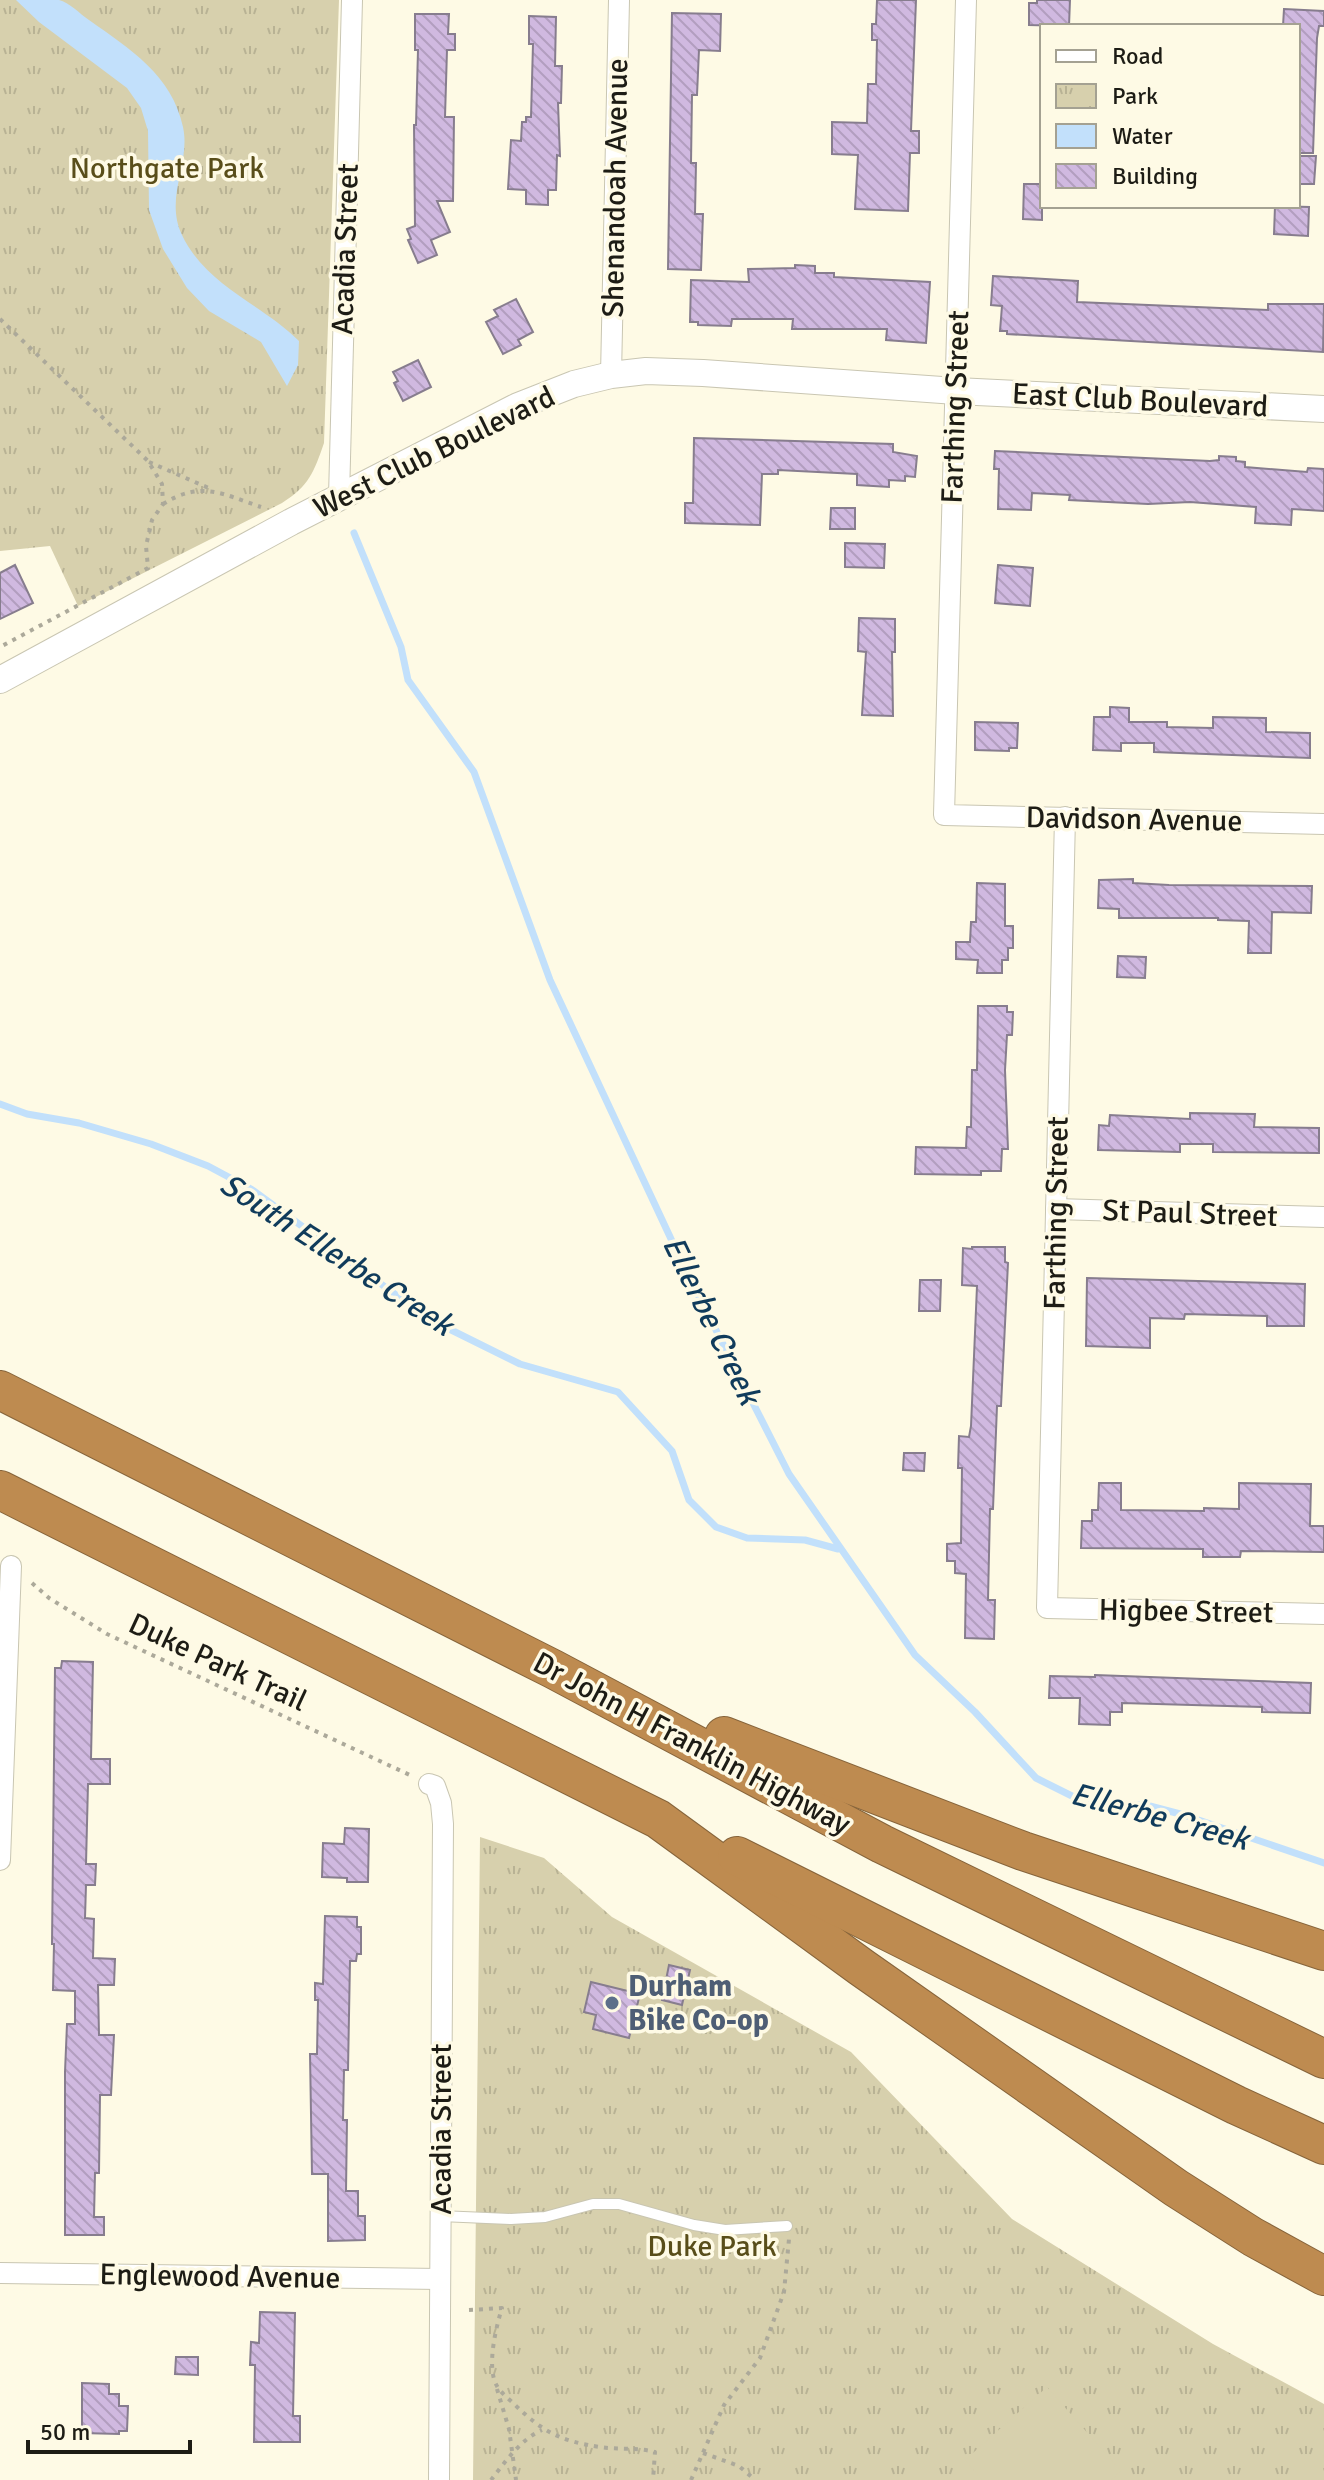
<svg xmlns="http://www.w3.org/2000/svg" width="1324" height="2480" font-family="Signika,sans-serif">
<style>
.park{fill:url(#park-tufts)}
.pitch{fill:#d7d0ad}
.water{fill:#c2e0fb}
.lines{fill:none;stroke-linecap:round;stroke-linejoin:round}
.stream{stroke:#c2e0fb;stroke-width:7}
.building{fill:url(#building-back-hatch);stroke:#877d8e;stroke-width:2}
.service-casing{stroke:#c9c6b2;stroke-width:12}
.minor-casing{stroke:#c9c6b2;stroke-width:22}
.tertiary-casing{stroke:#c9c6b2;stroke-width:28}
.motorway-casing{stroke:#86643b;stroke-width:40}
.path{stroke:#aca99a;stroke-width:4;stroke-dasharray:4 6;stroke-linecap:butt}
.service{stroke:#fff;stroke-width:10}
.minor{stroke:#fff;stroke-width:20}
.tertiary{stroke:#fff;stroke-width:26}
.motorway{stroke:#be8b50;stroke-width:38}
.service-dot{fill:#5c6f8a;stroke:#fefae5;stroke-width:3}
.labels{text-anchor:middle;stroke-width:7;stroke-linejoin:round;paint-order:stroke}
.park-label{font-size:30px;fill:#594e1a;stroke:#fefae5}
.street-label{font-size:30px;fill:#1d1c15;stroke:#fefae5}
.service-label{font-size:30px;font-weight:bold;fill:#4e5e75;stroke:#fefae5;text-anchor:start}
.water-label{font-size:32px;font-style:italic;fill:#103b5b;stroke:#fefae5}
</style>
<defs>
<pattern id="park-tufts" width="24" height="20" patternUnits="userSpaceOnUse" patternTransform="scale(2)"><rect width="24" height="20" fill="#d7d0ad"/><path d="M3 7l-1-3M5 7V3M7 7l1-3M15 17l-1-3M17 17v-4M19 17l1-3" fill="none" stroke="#b8b294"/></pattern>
<pattern id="building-back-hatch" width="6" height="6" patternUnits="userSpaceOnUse" patternTransform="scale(2)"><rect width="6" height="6" fill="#d0b9e0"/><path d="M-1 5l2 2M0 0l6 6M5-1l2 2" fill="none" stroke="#b29ebf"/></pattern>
</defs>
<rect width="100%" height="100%" fill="#fefae5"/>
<g class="park">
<path d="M0,0H339L324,443C314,472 309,486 282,503L78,606L50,546L0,551Z"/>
<polygon points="480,1837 544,1858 612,1917 851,2052 1012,2219 1213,2344 1324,2404 1324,2480 473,2480"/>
</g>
<polygon class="pitch" points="1047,2387 1121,2471 1111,2480 982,2480 965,2460"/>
<path class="water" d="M16,0C30,0 46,0 59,0C69,2 80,14 89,20C130,49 172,75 183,127C191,164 164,197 182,235C206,286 262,304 299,341L298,365L287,386L261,342L209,311L187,288L163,249L149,210L148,131L141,108L127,88L39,22Z"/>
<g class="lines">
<g class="stream">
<polyline points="354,533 401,647 408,680 474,772 550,980 686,1271 789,1474 915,1655 975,1712 1036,1778 1086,1803 1146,1805 1184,1815 1324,1863"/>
<polyline points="0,1104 27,1114 79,1123 151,1144 208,1166 251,1189 429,1319 520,1364 618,1392 672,1451 689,1500 716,1527 747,1538 805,1540 838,1549"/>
</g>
</g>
<g class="building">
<polygon points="877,0 916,0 911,131 919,131 919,153 910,153 908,211 855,209 858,155 832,154 832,122 867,123 868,84 876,84 877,40 872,40 872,24 876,24"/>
<polygon points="1037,0 1070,0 1069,26 1029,25 1029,3 1037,3"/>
<polygon points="1284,9 1324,11 1324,26 1319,26 1317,38 1313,153 1298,153 1298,26 1283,26"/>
<polygon points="672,13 721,14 720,51 699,50 697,95 692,95 691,163 696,163 695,214 703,214 701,270 668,269"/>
<polygon points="415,14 449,14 448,34 455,34 455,50 447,50 445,117 454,117 453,201 437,201 450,232 431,240 437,255 418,263 408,240 411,239 407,229 415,226 414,125 416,125 418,50 415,50"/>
<polygon points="529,16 556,17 555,66 562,66 561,103 558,103 560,156 557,155 556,190 548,190 548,205 526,204 526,190 508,189 511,140 521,141 522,122 526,122 526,117 531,117 533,44 529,44"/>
<polygon points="1298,156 1316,156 1314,184 1298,184"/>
<polygon points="1024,184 1042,184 1042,220 1023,219"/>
<polygon points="1275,206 1309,207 1308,236 1274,234"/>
<polygon points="795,265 815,266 815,273 834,273 834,277 930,282 926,343 886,340 887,329 792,329 793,319 732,319 731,326 698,325 698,322 690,322 691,280 749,282 748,269 795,268"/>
<polygon points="993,276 1078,281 1077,302 1268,310 1268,304 1324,304 1323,352 1007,334 1007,331 1000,331 1002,306 991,305"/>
<polygon points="516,299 533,332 518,340 521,345 503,354 486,322 498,316 494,310"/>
<polygon points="418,360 431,387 403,401 394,383 398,381 393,372"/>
<polygon points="694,438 893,444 893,452 917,456 915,477 905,476 905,481 889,480 889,487 857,485 857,474 778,470 778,474 762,474 760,525 685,523 685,503 693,503"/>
<polygon points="995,451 1210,461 1219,460 1219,456 1236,457 1236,461 1245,462 1245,467 1307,472 1308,468 1324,469 1324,511 1292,509 1291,525 1255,523 1256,507 1190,502 1148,504 1069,500 1070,495 1032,493 1031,510 998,509 999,469 994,469"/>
<polygon points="831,508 855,508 855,529 830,529"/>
<polygon points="845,543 885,544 884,568 845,567"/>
<polygon points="15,565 33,603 0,619 0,573"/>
<polygon points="998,565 1033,568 1030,606 995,603"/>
<polygon points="859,618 895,619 895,652 892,652 893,716 862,715 866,652 858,651"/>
<polygon points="1110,707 1129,708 1129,722 1167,722 1167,727 1213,728 1213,717 1266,718 1266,732 1310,733 1310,758 1154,752 1154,743 1121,743 1121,751 1093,750 1094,717 1110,717"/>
<polygon points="975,722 1018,723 1017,748 1009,748 1009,751 975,750"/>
<polygon points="1133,879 1133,883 1169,885 1312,886 1311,913 1272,912 1271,953 1248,953 1249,921 1218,920 1218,918 1119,918 1119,909 1098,908 1099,880"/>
<polygon points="977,883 1005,884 1005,926 1013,926 1013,948 1008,948 1008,960 1002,960 1002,973 977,973 978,960 956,959 956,942 970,942 971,922 976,922"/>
<polygon points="1118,956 1146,957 1145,978 1117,977"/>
<polygon points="978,1006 1007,1006 1007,1012 1013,1012 1012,1035 1007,1035 1005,1070 1008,1149 1002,1149 1001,1171 981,1171 981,1175 915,1174 916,1147 966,1148 967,1127 971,1127 972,1070 977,1070"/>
<polygon points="1190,1113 1255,1114 1254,1127 1319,1128 1319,1153 1213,1152 1213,1144 1180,1144 1180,1152 1098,1150 1099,1125 1109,1126 1110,1115 1190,1119"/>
<polygon points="972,1247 1005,1247 1005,1262 1008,1263 1001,1406 997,1406 993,1509 990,1509 988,1600 995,1600 994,1639 965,1638 966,1574 955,1573 955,1561 947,1561 947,1544 961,1543 962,1468 958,1468 959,1436 969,1437 971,1426 977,1286 962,1285 963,1248 972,1249"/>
<polygon points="1087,1278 1305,1284 1304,1326 1267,1326 1267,1316 1185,1314 1184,1319 1150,1318 1150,1348 1086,1346"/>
<polygon points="920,1280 941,1280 940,1311 919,1311"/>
<polygon points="904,1453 925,1453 924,1471 903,1470"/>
<polygon points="1099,1483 1121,1483 1121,1510 1204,1511 1204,1508 1239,1509 1239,1483 1311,1484 1310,1526 1324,1526 1324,1552 1241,1551 1240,1557 1203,1557 1203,1549 1081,1548 1082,1521 1092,1521 1092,1510 1098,1510"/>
<polygon points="62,1661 93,1662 91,1759 110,1759 110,1784 88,1784 86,1864 96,1864 95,1885 86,1885 85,1918 94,1919 93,1958 115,1959 114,1985 98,1985 99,2035 114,2035 111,2095 100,2095 99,2173 95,2173 94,2217 104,2217 104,2235 65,2235 65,2072 67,2024 75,2024 75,1991 53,1990 54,1944 52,1944 55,1668 61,1668"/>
<polygon points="1095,1675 1311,1683 1310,1713 1262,1712 1262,1707 1122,1703 1122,1712 1110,1712 1110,1725 1079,1724 1080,1698 1049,1698 1050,1676 1095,1677"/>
<polygon points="345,1828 369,1829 368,1882 347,1882 347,1878 322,1877 323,1843 344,1844"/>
<polygon points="325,1916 357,1917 357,1927 361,1927 361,1954 357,1954 356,1961 350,1961 348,2070 344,2070 343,2120 347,2120 346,2191 358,2191 358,2216 365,2216 365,2240 328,2241 328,2174 312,2174 310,2054 317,2054 318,2000 315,2000 315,1983 323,1984"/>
<polygon points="669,1965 690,1970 682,2005 662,2000"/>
<polygon points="591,1982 640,1994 629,2038 593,2029 596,2015 584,2012"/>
<polygon points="260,2312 295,2313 293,2416 300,2416 300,2442 254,2442 255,2365 250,2365 251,2342 259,2343"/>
<polygon points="176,2357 198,2357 198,2375 175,2374"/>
<polygon points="82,2383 109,2384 109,2394 119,2394 119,2406 128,2406 127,2431 119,2431 119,2434 82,2433"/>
</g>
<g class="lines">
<defs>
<polyline id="service" points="440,2216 511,2219 545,2217 593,2204 619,2204 694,2225 725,2230 787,2226"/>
<g id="minor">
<polyline points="966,0 944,815 1324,824"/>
<polyline points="611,375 619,0"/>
<polyline points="339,497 352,0"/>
<polyline points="1065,817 1047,1608 1324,1614"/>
<polyline points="1056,1209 1324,1217"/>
<polyline points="429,1784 435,1786 441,1803 443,1824 439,2480"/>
<polyline points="0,1860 11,1566"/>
<polyline points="0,2273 440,2279"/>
</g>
<polyline id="tertiary" points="0,680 291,522 518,406 574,384 611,375 646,371 703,373 956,391 1324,409"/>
<g id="motorway">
<polyline points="0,1390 553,1669 882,1844 1324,2059"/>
<polyline points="0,1490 658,1819 861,1967 1176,2188 1253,2237 1324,2276"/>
<polyline points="724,1736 1023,1851 1324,1951"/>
<polyline points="737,1856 1236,2105 1324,2145"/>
</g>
</defs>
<use href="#service" class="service-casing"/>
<use href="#minor" class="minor-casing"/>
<use href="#tertiary" class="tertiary-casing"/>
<use href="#motorway" class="motorway-casing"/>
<g class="path">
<polyline points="0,319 148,461 162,484 163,504 152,520 146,546 148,568 0,647"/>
<polyline points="149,462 211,489"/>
<path d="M163,504C202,480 222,494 261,507"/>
<polyline points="32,1583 49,1598 107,1634 412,1776"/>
<path d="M469,2310L502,2308C496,2327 486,2368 497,2386C500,2392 509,2399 514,2404C543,2432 560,2441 600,2447C618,2450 637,2447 655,2452L653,2480"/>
<polyline points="497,2389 509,2429 516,2480"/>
<polyline points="703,2453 739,2466 755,2480"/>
<path d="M491,2480C505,2462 521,2439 542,2430"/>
<polyline points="691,2480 724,2405 760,2358 784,2292 789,2239"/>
</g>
<use href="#service" class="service"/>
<use href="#minor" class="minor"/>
<use href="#tertiary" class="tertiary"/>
<use href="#motorway" class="motorway"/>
</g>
<circle class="service-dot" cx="612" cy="2003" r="8"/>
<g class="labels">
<g class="park-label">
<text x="167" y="178">Northgate Park</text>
<text x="712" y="2256">Duke Park</text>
</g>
<g class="street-label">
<text transform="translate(615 188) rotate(-89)" y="10">Shenandoah Avenue</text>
<text transform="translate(345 249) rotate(-88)" y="10">Acadia Street</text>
<text transform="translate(1140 400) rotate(3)" y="10">East Club Boulevard</text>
<text transform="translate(955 407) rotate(-88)" y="10">Farthing Street</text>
<text transform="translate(434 452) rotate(-26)" y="10">West Club Boulevard</text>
<text transform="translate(1134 819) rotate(1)" y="10">Davidson Avenue</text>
<text transform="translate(1056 1213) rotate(-89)" y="10">Farthing Street</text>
<text transform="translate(1190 1213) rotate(2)" y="10">St Paul Street</text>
<text transform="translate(1186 1611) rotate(1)" y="10">Higbee Street</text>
<text transform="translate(218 1662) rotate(25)" y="10">Duke Park Trail</text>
<text transform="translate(692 1743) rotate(28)" y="10">Dr John H Franklin Highway</text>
<text transform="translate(441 2129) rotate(-90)" y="10">Acadia Street</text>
<text transform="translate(220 2276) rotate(1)" y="10">Englewood Avenue</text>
</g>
<g class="service-label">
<text x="628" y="1996">Durham<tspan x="628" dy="34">Bike Co-op</tspan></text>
</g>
<g class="water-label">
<text transform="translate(337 1254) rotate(33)" y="11">South Ellerbe Creek</text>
<text transform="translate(712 1320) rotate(64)" y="11">Ellerbe Creek</text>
<text transform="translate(1160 1816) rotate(15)" y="11">Ellerbe Creek</text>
</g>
</g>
<rect x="1040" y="24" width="260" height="184" fill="#fefae5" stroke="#a4a192" stroke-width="2"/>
<rect x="1056" y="50" width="40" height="12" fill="#ffffff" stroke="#a4a192" stroke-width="2"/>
<text x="1112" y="64" font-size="24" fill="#1d1c15">Road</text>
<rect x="1056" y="84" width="40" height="24" fill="url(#park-tufts)" stroke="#a4a192" stroke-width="2"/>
<text x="1112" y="104" font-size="24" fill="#1d1c15">Park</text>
<rect x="1056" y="124" width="40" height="24" fill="#c2e0fb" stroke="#a4a192" stroke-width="2"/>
<text x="1112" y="144" font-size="24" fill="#1d1c15">Water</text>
<rect x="1056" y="164" width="40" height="24" fill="url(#building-back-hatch)" stroke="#a4a192" stroke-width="2"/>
<text x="1112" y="184" font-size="24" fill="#1d1c15">Building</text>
<path d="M28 2440v12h162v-12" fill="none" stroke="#1d1c15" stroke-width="4"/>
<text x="40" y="2440" font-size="24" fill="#1d1c15" stroke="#fefae5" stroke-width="6" paint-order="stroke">50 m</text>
</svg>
